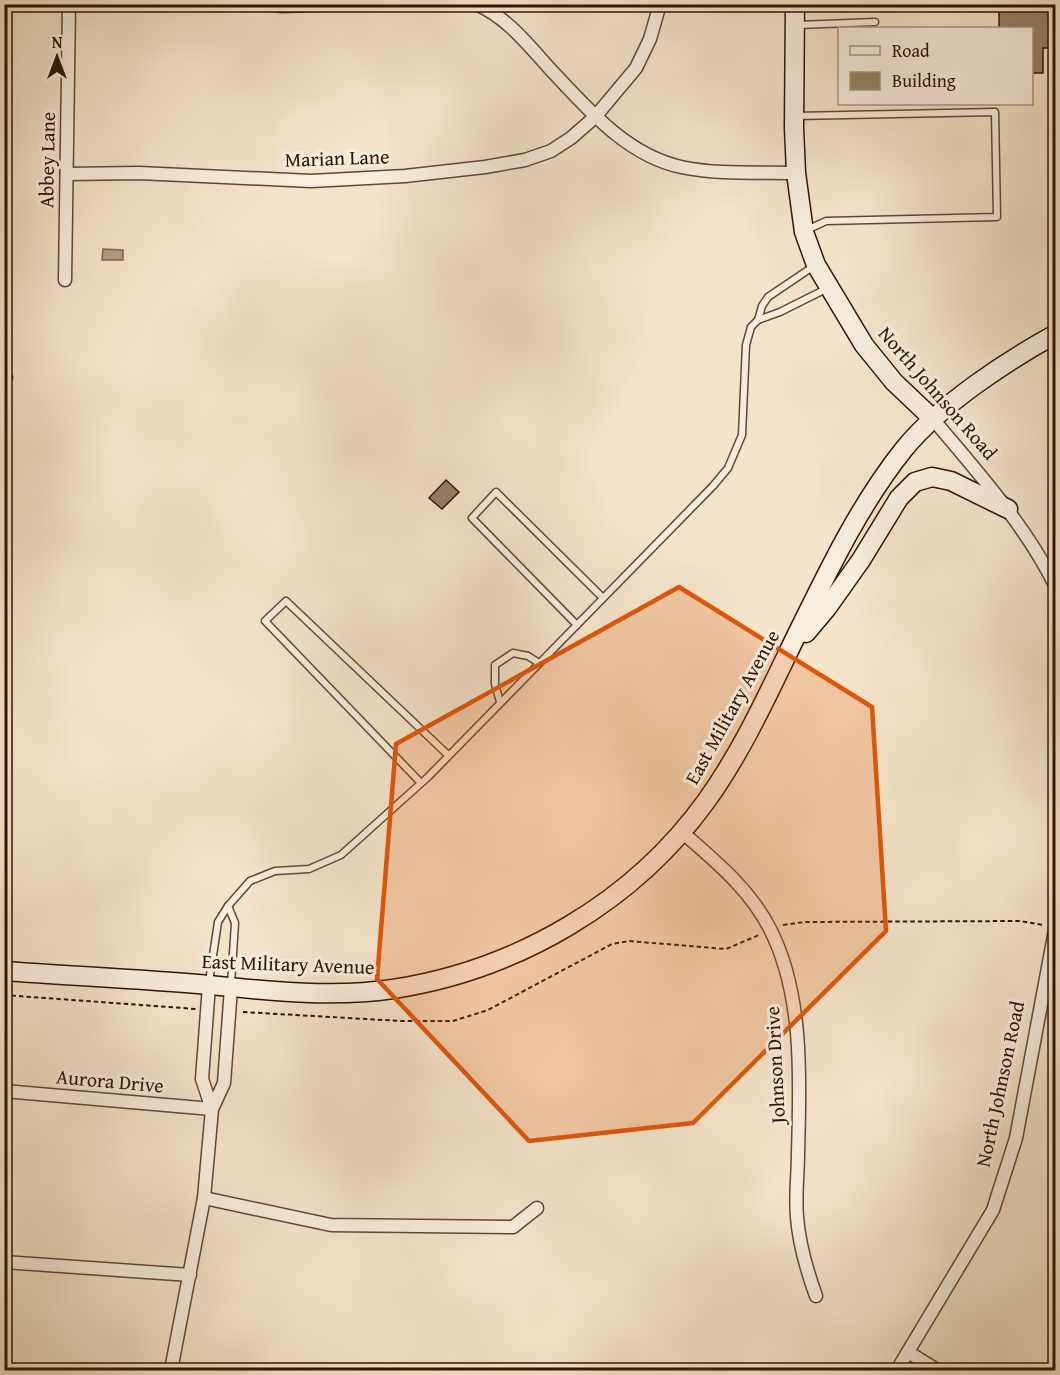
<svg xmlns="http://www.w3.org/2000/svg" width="1060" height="1375" font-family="'Gentium Book Plus',serif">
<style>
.water{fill:#b29d85;stroke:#7e6650;stroke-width:1.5}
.building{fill:#968069;stroke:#301400;stroke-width:1.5}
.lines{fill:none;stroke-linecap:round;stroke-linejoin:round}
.service-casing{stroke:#614832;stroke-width:9}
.minor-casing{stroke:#614832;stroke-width:15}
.secondary-casing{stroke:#301400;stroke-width:21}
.path{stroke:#301400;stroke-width:2;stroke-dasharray:4.5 3;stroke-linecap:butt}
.service{stroke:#f8eddd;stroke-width:6}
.minor{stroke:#f8eddd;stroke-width:12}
.secondary{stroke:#f8eddd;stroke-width:18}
.marked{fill:#df560b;fill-opacity:0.2;stroke:#df560b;stroke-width:4.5;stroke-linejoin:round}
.labels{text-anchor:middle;stroke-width:6;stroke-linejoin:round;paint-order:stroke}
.street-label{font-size:20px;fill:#301400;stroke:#f8eddd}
</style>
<rect width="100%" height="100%" fill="#f5e4ca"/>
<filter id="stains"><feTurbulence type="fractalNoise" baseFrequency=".00333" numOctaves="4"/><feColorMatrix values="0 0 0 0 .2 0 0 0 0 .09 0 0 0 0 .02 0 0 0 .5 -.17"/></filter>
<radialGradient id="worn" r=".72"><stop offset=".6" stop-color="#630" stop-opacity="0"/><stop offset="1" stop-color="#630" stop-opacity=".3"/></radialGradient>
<polygon class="water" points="103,249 123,250 123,260 102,260"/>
<g class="building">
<polygon points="999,4 1050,4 1049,48 1043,48 1043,73 1032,73 1032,28 999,28"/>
<polygon points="446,480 459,492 442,509 429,498"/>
</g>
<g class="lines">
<defs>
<g id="service">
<polyline points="798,25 875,22"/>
<polyline points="796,116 995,112 997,217 826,221 807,230"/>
<polyline points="758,320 780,312 828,288"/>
<polyline points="577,625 472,518 496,492 603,598"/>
<polyline points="500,702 495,684 495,665 513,653 528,656 539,663"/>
<polyline points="421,783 265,621 286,601 448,755"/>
<polyline points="228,906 235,923 231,984"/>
<polyline points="209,982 218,922 228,906 250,881 275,871 309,869 341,855 428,777 713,486 728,468 742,435 746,345 751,327 758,320 762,306 768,297 814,266"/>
</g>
<g id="minor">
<polyline points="267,4 282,6 345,4"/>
<path d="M476,4C507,17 529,46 551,70C588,109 626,155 681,167C718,175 759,172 796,173"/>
<polyline points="67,174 139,173 311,181 405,176 485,167 525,160 551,151 571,138 595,117 636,68 650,39 660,4"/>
<polyline points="65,280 69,4"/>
<polyline points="4,377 6,377"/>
<path d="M933,419C977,472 1025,524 1056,587"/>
<path d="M682,832C715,861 750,889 770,929C804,995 800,1082 798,1153C798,1174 795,1196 797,1217C799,1244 807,1271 816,1296"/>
<polyline points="209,985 202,1079 212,1109"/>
<polyline points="4,1091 212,1109"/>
<polyline points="204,1198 331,1225 513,1227 537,1208"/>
<polyline points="4,1262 190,1275"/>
<polyline points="908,1352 937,1370"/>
<polyline points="171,1370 204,1198 212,1109 224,1083 231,988"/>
<polyline points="897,1370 993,1210 1016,1138 1056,925"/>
</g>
<g id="secondary">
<polyline points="795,4 794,128 796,173 804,232 816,265 864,345 894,382 933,419"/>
<polyline points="806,633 827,608 861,560 899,498 915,482 932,477 951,481 1008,509"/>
<path d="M4,971C73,976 141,979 209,985C269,991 333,998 393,989C517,970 634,902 707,800C745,747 772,685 801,626C831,565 861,503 904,449C940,405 1006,361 1056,334"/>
</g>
</defs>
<use href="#service" class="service-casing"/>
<use href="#minor" class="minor-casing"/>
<use href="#secondary" class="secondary-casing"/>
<g class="path">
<polyline points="783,925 804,922 1019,921 1044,925"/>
<polyline points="4,995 196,1009"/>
<polyline points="243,1012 401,1021 453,1021 488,1010 612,944 629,941 726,949 759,935"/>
</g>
<use href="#service" class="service"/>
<use href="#minor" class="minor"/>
<use href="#secondary" class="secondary"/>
</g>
<path class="marked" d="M679,587L872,707L886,931L693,1123L529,1141L377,979L396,744Z"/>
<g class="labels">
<g class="street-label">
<text transform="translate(337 158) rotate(-2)" y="7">Marian Lane</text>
<text transform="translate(47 160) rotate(-89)" y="7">Abbey Lane</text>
<text transform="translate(938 393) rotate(49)" y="7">North Johnson Road</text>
<text transform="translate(732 707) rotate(-61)" y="7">East Military Avenue</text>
<text transform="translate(288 964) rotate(2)" y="7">East Military Avenue</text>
<text transform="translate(775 1065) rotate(-93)" y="7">Johnson Drive</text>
<text transform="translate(110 1081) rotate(5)" y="7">Aurora Drive</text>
<text transform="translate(1000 1084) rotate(-78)" y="7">North Johnson Road</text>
</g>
</g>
<rect width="1060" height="1375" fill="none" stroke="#f5e4ca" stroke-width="24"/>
<rect x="6" y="6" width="1048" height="1363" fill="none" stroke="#301400" stroke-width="3"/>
<rect x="12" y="12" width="1036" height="1351" fill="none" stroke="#301400" stroke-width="1.5"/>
<rect x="838" y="27" width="195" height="78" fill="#f8eddd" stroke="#a89685" stroke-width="1.5"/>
<rect x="850" y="46" width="30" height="9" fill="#f8eddd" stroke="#a89685" stroke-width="1.5"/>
<text x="892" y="57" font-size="18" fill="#301400">Road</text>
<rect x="850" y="72" width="30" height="18" fill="#968069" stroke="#a89685" stroke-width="1.5"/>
<text x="892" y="87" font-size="18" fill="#301400">Building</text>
<g transform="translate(57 57)" stroke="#f8eddd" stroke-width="4.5" paint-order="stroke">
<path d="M0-4.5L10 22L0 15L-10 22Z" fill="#301400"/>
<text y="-9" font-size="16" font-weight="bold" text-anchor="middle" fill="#301400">N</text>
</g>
<rect width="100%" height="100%" filter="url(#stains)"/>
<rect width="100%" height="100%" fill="url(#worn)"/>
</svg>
